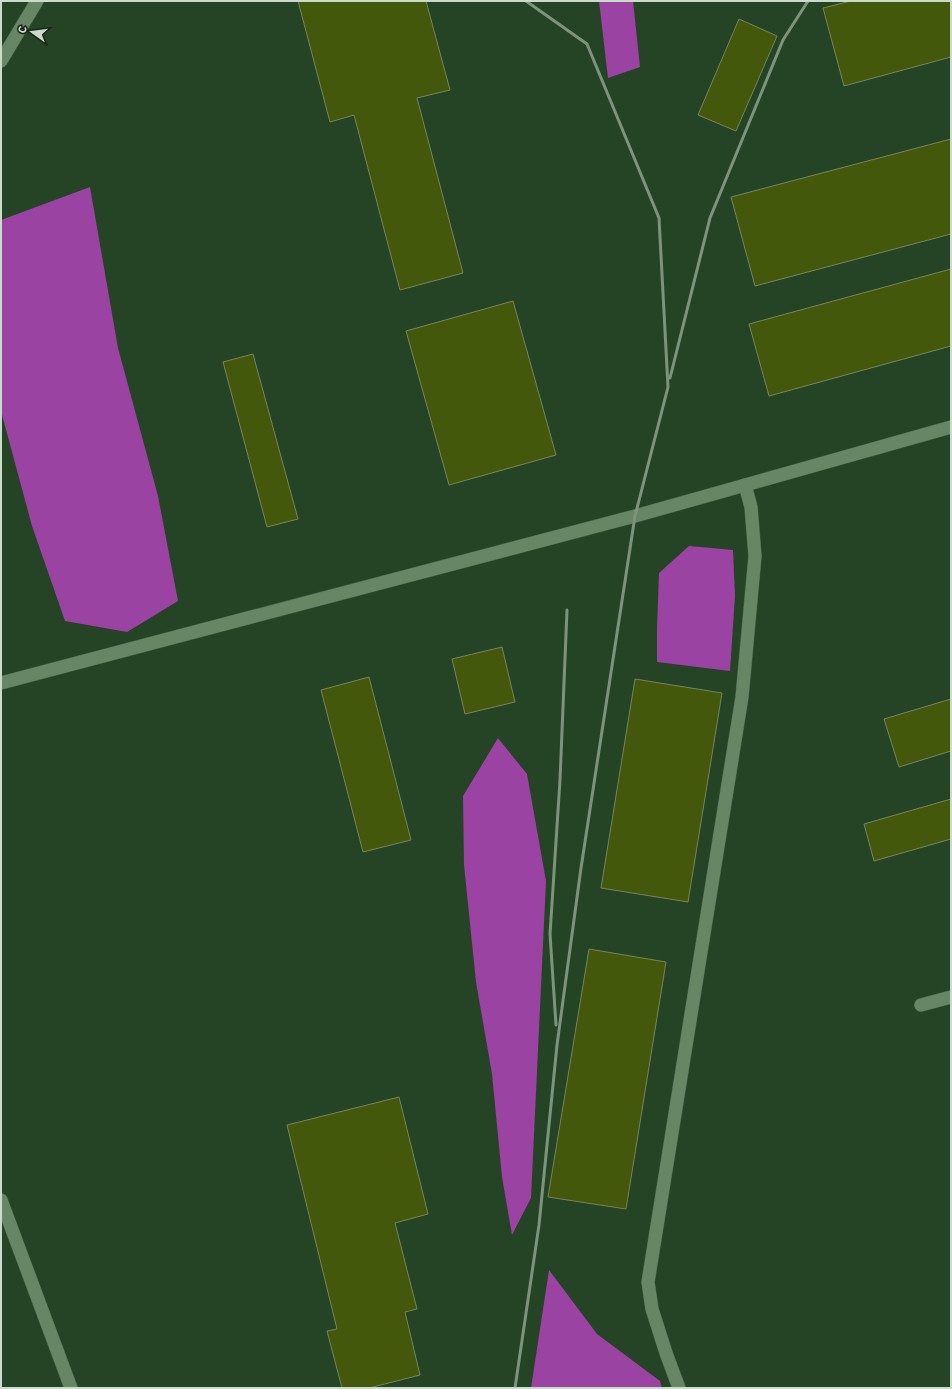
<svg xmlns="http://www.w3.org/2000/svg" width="952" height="1389" font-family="'IBM Plex Sans',sans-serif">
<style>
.forest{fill:#9a43a2}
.building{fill:#44580c;stroke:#77855c}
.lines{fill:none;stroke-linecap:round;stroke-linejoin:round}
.lane-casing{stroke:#455e45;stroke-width:14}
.lane{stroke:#668665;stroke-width:13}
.rail{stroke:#7c947c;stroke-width:3}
</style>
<rect width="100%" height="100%" fill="#254325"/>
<g class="forest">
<polygon points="599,1 633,1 640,67 608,78"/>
<polygon points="90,187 118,348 158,496 178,601 127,632 65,621 32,526 1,411 1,220"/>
<polygon points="689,546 733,550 735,596 730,671 657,662 657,627 659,573"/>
<polygon points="498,738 527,774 546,881 531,1198 512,1235 502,1177 492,1074 476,982 464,865 463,796"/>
<polygon points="549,1270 597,1334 660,1381 662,1388 531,1388"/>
</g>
<g class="building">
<polygon points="298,1 426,1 450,90 417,98 463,273 400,290 354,115 330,122"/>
<polygon points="851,1 951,1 951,57 844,86 823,8"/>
<polygon points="739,19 777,36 736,131 698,115"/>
<polygon points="951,139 951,234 755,286 731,197"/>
<polygon points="951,269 951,346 769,396 749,324"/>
<polygon points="513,301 556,455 449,485 406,331"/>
<polygon points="253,354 298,519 267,527 223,362"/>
<polygon points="502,647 515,702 465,714 452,659"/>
<polygon points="369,677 411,840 363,852 321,690"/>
<polygon points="635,679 722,693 688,902 601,888"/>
<polygon points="951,699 951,751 899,767 884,719"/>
<polygon points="951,799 951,839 874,861 864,824"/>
<polygon points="589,949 666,962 626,1209 548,1197"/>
<polygon points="399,1097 428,1214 395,1223 417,1309 405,1312 420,1375 369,1388 342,1388 327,1331 337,1329 287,1125"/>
</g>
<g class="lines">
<defs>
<g id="lane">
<polyline points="1,61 37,1"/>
<polyline points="1,683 635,516 951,427"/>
<polyline points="921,1005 951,997"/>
<polyline points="1,1200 71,1388"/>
<polyline points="679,1388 666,1353 652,1309 648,1282 742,697 755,556 751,507 745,485"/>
</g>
</defs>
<use href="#lane" class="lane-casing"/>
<use href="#lane" class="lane"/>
<g class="rail">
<polyline points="670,378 710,218 783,40 808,1"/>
<polyline points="556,1025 550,934 560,780 567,610"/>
<polyline points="515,1388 539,1225 557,1045 581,868 635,516 668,387 659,218 587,44 526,1"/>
</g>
</g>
<rect width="952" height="1389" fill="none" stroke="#cadbc9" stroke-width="4"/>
<g transform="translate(32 32) rotate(284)" stroke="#192618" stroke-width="3" paint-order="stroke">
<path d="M0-3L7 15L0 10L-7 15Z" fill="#cadbc9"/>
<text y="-6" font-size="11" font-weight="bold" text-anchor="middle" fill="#cadbc9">С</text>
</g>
</svg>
